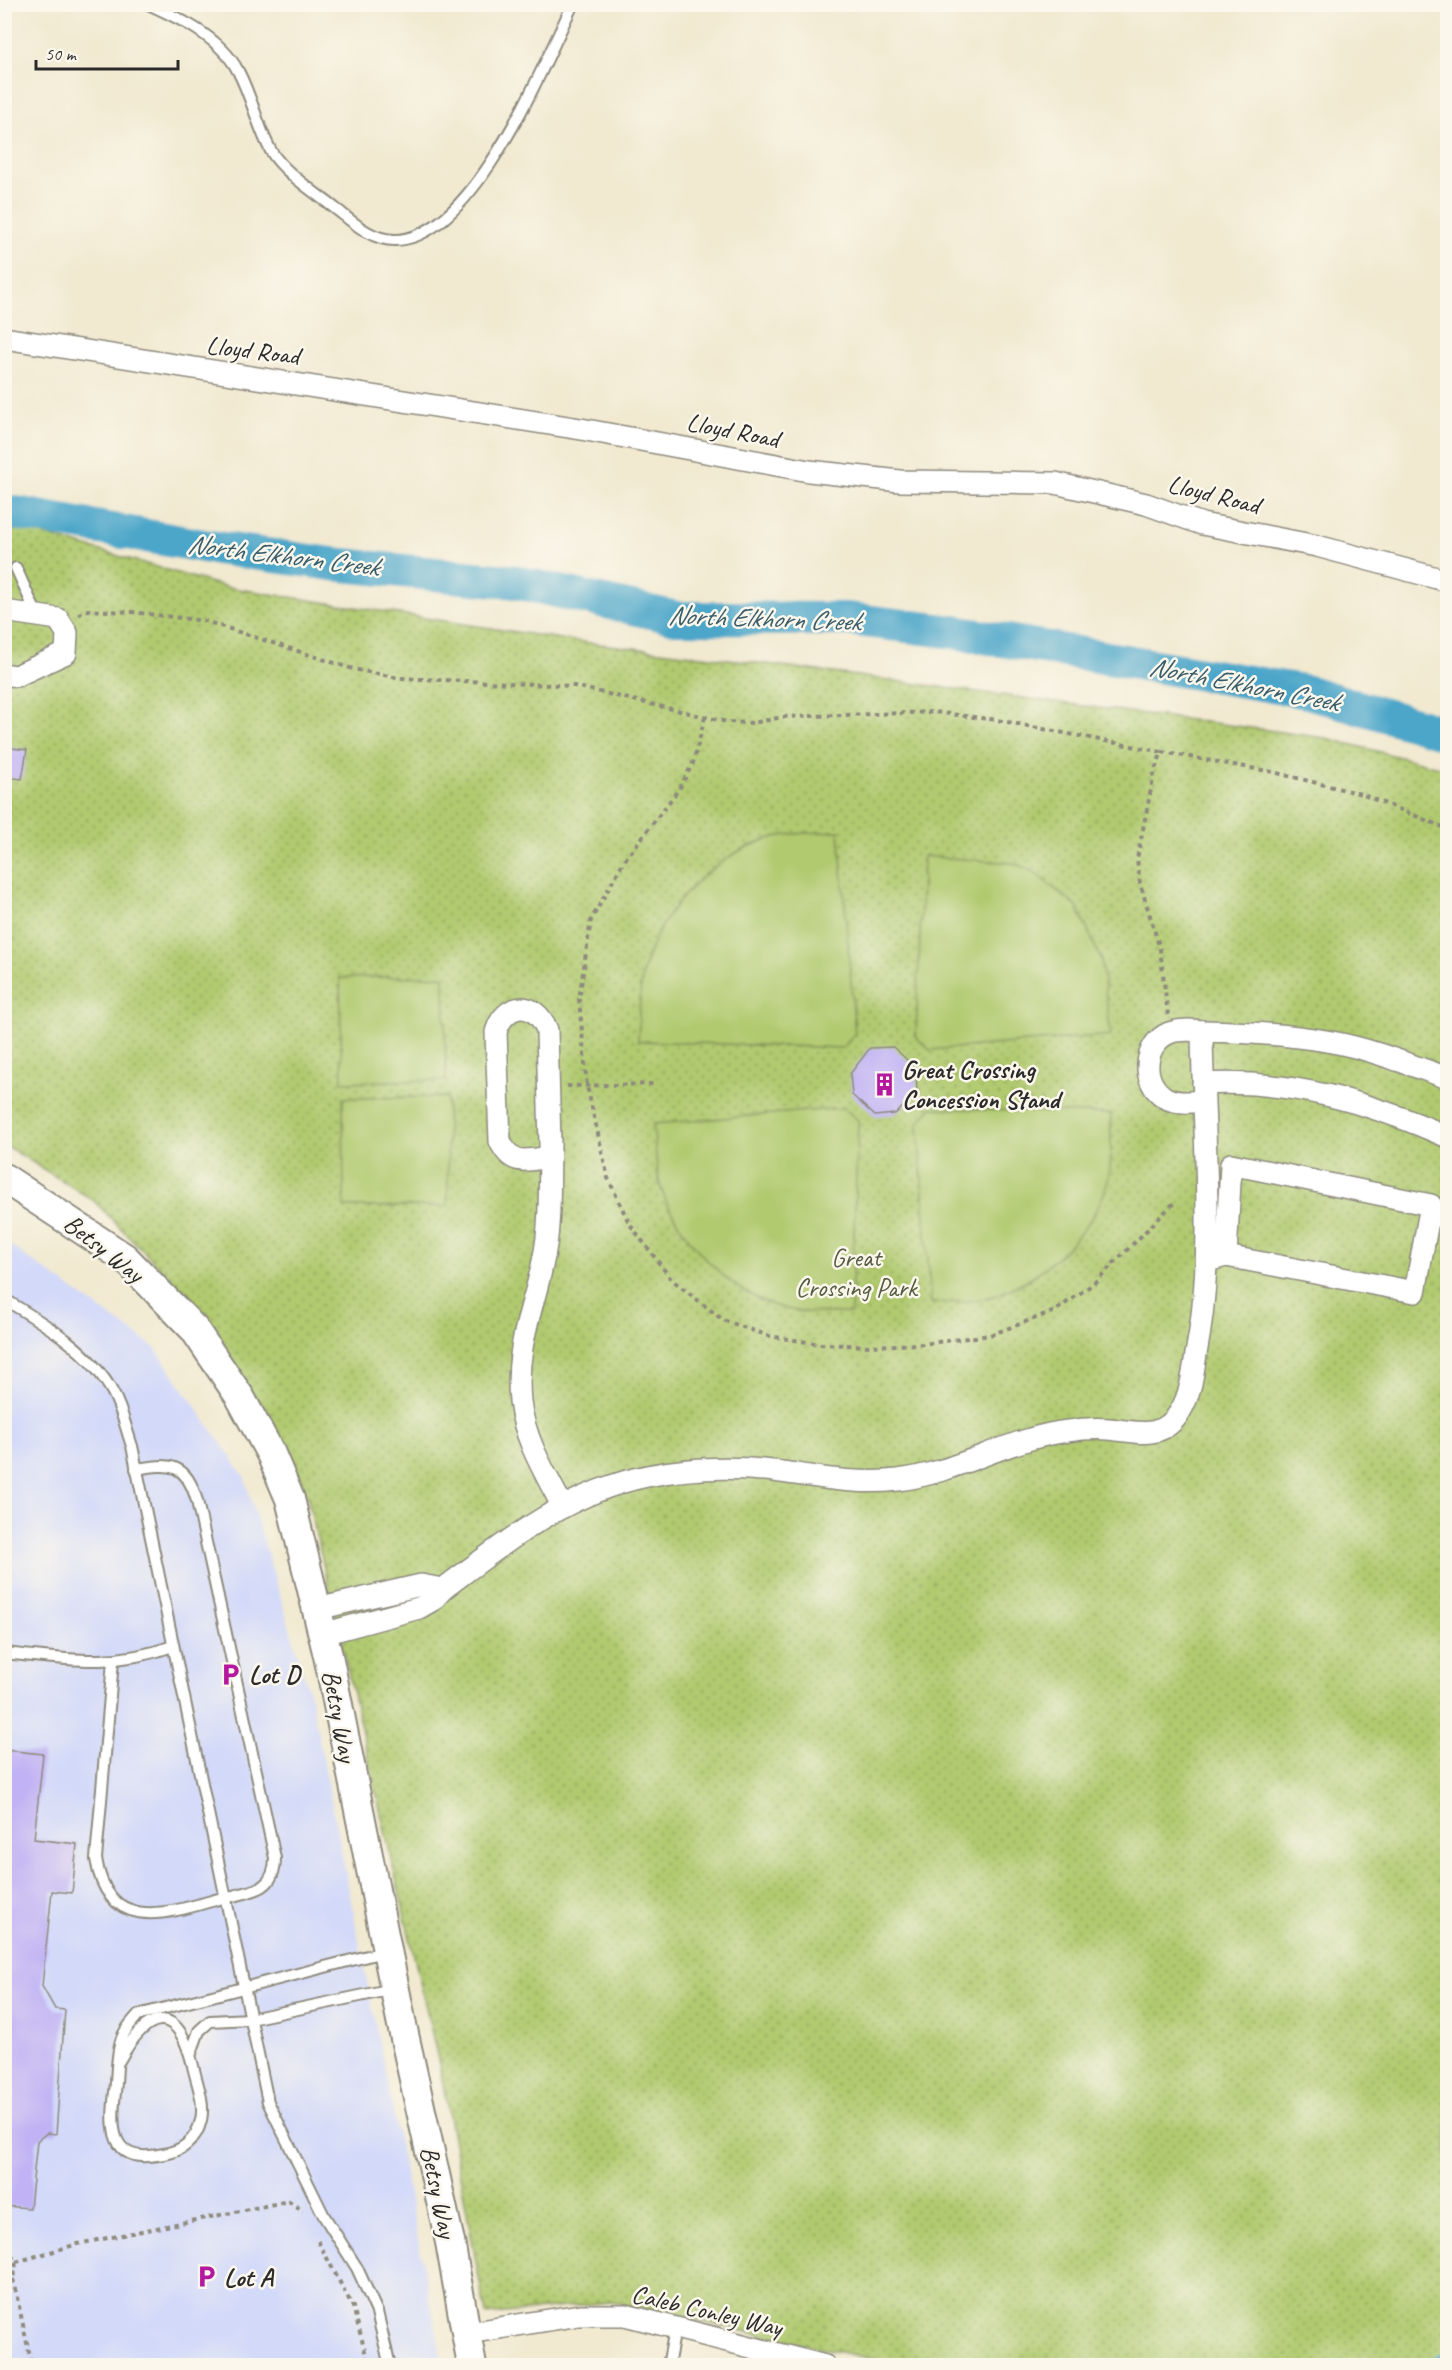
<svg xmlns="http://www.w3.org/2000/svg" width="1452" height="2370" font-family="Caveat,sans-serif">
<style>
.built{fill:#d2d9f9}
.green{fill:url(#green-dots);stroke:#6e7a4e;stroke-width:1.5}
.pitch{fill:#b1ca70;stroke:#6e7a4e;stroke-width:1.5}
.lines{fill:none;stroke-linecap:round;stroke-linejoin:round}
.stream{stroke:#4ba6c9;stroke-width:6}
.river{stroke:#4ba6c9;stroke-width:34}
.building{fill:#c0b2f4}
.lane-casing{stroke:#8e8a7e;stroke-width:14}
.street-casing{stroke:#8e8a7e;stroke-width:24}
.secondary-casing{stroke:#8e8a7e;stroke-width:32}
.path{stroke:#8e8a7e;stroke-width:4;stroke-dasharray:4.5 4.5;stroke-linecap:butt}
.lane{stroke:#fff;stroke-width:10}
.street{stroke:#fff;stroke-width:21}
.secondary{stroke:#fff;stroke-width:28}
.labels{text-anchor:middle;stroke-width:5;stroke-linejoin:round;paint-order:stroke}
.street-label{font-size:26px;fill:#2b2b2b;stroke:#fbf7ec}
.poi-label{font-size:26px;font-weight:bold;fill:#2b2b2b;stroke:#fbf7ec;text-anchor:start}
.park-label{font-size:26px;fill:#535b40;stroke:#fbf7ec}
.water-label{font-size:27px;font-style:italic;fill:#385c6a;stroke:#fbf7ec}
</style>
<defs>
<pattern id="green-dots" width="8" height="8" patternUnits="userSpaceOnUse" patternTransform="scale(1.5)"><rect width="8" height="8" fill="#b1ca70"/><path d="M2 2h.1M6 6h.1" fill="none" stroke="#90a45c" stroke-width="1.8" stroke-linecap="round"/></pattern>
</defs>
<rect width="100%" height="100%" fill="#fbf7ec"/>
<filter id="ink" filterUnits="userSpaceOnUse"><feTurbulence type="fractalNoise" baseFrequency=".0167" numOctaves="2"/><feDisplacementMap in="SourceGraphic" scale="12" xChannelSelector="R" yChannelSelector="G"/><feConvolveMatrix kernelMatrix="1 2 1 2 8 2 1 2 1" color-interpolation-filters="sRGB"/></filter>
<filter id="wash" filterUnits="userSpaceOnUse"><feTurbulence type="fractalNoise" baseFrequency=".008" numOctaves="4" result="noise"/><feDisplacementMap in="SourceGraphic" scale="24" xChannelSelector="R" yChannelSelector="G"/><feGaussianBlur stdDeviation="1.35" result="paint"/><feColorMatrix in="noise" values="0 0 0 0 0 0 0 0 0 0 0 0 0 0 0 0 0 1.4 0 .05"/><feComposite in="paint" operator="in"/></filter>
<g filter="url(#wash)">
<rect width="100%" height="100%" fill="#f1e9d0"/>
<polygon class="built" points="4,1241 155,1348 244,1476 311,1698 443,2365 5,2365"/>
<polygon class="green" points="4,523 226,587 574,641 736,660 1326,738 1447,769 1447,2365 904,2366 611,2302 486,2315 440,2068 307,1495 202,1311 93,1200 5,1145"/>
<g class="pitch">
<path d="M839,831L855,1033L843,1048L638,1041C640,1018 638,990 644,968C661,908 712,856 771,838C791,832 817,833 839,831Z"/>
<polygon points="923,856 1014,863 1034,872 1077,907 1101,959 1111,1035 930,1050 916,1037"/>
<polygon points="444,976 446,1080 342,1082 340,978"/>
<polygon points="447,1097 448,1206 344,1207 343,1098"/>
<path d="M843,1108L858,1120L851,1313C832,1312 810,1314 791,1310C735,1300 679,1240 661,1188C655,1169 656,1144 653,1124Z"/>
<path d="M931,1108L1111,1114C1110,1136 1113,1163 1107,1184C1092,1235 1034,1287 982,1299C966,1303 948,1302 931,1303L918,1123Z"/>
</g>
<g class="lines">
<polyline class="stream" points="1426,2366 1448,2353"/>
<polyline class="river" points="4,511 209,547 332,564 516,582 677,618 848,619 954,632 1308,692 1448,734"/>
</g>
<g id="blocks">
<g class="building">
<polygon points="4,747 27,750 22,779 4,777"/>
<polygon points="893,1047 916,1068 917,1094 895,1114 875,1116 852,1095 850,1074 870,1048"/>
<polygon points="4,1750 43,1754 34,1839 77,1844 72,1893 52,1891 42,1986 55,2009 65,2010 56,2134 47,2133 37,2141 30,2208 4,2206"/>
</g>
</g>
</g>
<g filter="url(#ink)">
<use href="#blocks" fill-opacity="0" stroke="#8e8a7e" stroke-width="1.5"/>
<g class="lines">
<defs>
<g id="lane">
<path d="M148,4C181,19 221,38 238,71C252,97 257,126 271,151C284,173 316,193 336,209C353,222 371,240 395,240C474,239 543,65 573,4"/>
<polyline points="16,568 37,615"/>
<path d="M4,1299C45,1324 90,1350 113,1393C122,1409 126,1429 132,1446L268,2102L324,2216L357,2268L377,2312L390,2366"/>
<path d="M4,1653C67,1659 112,1668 173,1646"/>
<path d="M113,1661L96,1859C108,1932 163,1915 215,1900C230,1896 250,1894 263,1886C273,1879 275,1869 275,1858L197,1501C186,1463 172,1463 136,1469"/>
<polyline points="191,2053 199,2031 210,2021 250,2019 393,1989"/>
<path d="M119,2061C147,2009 178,2002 193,2066C197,2084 205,2102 201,2120C199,2129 194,2138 187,2144C177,2153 162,2155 149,2156C104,2159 113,2112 116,2083C117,2069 117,2051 122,2038C125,2029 132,2022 138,2015L387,1951"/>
<polyline points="668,2366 675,2329"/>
</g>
<g id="street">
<polyline points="4,338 581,429 809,471 900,481 1055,483 1146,504 1202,524 1317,546 1448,581"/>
<polyline points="4,611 58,619 67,633 66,653 16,676 4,674"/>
<path d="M1202,1031C1191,1030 1179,1029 1169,1033C1143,1044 1140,1083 1166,1098C1176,1104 1192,1102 1203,1101"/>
<path d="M1203,1084C1289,1079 1369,1102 1448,1137"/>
<path d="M550,1157C526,1160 512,1167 500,1141L496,1032C505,1002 535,999 547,1030L550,1144C549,1178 551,1212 546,1245C538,1300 514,1341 520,1401C524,1439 545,1473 563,1507"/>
<polyline points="1207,1261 1226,1256 1415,1292 1431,1205 1231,1164 1226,1256"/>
<polyline points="317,1609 421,1585 443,1589"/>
<path d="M323,1634L419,1608L433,1600L443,1589C507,1541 566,1493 647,1476C692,1467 736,1466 781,1472C820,1477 859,1485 898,1480C957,1473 1009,1438 1068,1431C1080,1429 1096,1428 1109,1429C1137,1432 1164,1441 1181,1410C1191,1393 1193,1373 1196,1354C1216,1252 1203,1135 1202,1031C1246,1032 1289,1034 1332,1042C1371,1049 1410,1065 1448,1078"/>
<polyline points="468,2333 580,2315 625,2315 825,2366"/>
</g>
<polyline id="secondary" points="4,1178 125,1258 194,1329 240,1397 271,1454 290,1499 329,1660 402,2025 450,2242 472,2366"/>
</defs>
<use href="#lane" class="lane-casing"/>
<use href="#street" class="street-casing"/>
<use href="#secondary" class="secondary-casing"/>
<g class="path">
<polyline points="79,615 84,610 132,612 205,621 353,669 399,678 574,686 727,722 753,723 783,717 934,712 997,720 1162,752 1155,769 1137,859 1140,883 1160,949 1168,1015"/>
<polyline points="705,717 693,763 679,789 624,861 591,920 579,999 587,1086 608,1178 629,1223 671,1279 723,1320 769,1336 820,1344 870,1346 923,1344 990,1335 1055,1311 1093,1284 1175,1202"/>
<polyline points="1162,752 1273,772 1361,794 1448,829"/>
<polyline points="567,1086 656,1084"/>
<polyline points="318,2241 353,2307 369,2366"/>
<path d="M4,2249C20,2259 19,2275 4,2286"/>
<polyline points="16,2262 78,2244 289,2201 303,2211"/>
<polyline points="13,2279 32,2366"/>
</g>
<use href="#lane" class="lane"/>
<use href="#street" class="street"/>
<use href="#secondary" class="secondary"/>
</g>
</g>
<defs>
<symbol id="building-bare" viewBox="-9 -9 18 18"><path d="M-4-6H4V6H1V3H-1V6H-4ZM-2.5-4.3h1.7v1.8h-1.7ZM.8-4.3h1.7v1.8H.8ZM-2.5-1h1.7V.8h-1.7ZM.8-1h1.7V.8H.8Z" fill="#b5179e" stroke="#fbf7ec" stroke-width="2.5" paint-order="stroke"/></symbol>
<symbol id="parking-bare" viewBox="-9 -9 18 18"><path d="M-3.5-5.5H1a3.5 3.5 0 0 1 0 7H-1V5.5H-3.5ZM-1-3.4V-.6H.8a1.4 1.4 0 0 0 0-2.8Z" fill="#b5179e" stroke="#fbf7ec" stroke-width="2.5" paint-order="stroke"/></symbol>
</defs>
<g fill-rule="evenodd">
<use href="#building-bare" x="868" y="1068" width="33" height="33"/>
<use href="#parking-bare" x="214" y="1658" width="33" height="33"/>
<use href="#parking-bare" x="190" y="2260" width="33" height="33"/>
</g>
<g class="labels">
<g class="street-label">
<text transform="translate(253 350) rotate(7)" y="9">Lloyd Road</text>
<text transform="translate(733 430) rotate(11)" y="9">Lloyd Road</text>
<text transform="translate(1214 494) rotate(14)" y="9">Lloyd Road</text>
<text transform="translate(104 1248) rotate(38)" y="9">Betsy Way</text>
<text transform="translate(340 1716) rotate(79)" y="9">Betsy Way</text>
<text transform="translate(439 2192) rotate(78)" y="9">Betsy Way</text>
<text transform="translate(707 2310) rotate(13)" y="9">Caleb Conley Way</text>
</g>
<g class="poi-label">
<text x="902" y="1078">Great Crossing<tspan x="902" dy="30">Concession Stand</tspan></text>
<text x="249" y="1683">Lot D</text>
<text x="224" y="2286">Lot A</text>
</g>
<g class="park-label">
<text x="856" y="1266">Great<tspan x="856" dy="30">Crossing Park</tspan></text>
</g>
<g class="water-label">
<text transform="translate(283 555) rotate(7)" y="9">North Elkhorn Creek</text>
<text transform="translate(764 618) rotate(2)" y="9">North Elkhorn Creek</text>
<text transform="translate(1244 684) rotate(11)" y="9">North Elkhorn Creek</text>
</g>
</g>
<rect width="1452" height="2370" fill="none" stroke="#fbf7ec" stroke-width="24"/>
<path d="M36 60v9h142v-9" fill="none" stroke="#2b2b2b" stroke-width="3"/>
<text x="45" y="60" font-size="18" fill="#2b2b2b" stroke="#fbf7ec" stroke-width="4.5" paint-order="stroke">50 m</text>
</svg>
